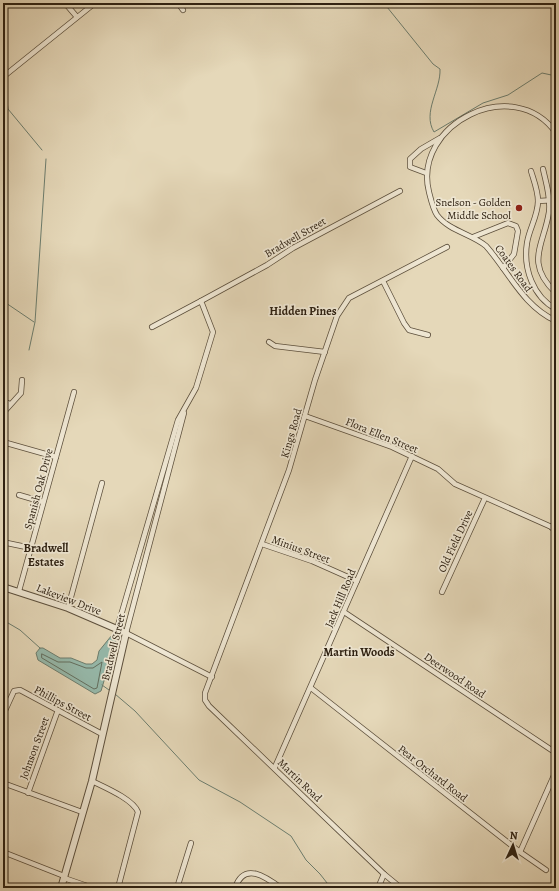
<svg xmlns="http://www.w3.org/2000/svg" width="559" height="891" font-family="Alegreya,serif">
<style>
.water{fill:#96baac;stroke:#6c7d6e}
.lines{fill:none;stroke-linecap:round;stroke-linejoin:round}
.shore{stroke:#626e5f;stroke-width:1}
.stream{stroke:#6c7d6e;stroke-width:1}
.minor-casing{stroke:#5c4f3c;stroke-width:6}
.tertiary-casing{stroke:#5c4f3c;stroke-width:8}
.minor{stroke:#eee6d2;stroke-width:4.5}
.tertiary{stroke:#eee6d2;stroke-width:6}
.poi-dot{fill:#8f2418;stroke:#eee6d2;stroke-width:1.5}
.labels{text-anchor:middle;stroke-width:3.5;stroke-linejoin:round;paint-order:stroke}
.poi-label{font-size:11px;fill:#2e2112;stroke:#eee6d2;text-anchor:end}
.street-label{font-size:11px;fill:#2e2112;stroke:#eee6d2}
.neighbourhood-label{font-size:12px;font-weight:bold;fill:#2e2112;stroke:#eee6d2}
</style>
<rect width="100%" height="100%" fill="#e5d8b9"/>
<filter id="stains"><feTurbulence type="fractalNoise" baseFrequency=".005" numOctaves="4"/><feColorMatrix values="0 0 0 0 .2 0 0 0 0 .09 0 0 0 0 .02 0 0 0 .5 -.17"/></filter>
<radialGradient id="worn" r=".72"><stop offset=".6" stop-color="#630" stop-opacity="0"/><stop offset="1" stop-color="#630" stop-opacity=".3"/></radialGradient>
<polygon class="water" points="112,635 115,637 116,641 101,691 95,694 38,660 36,653 40,648 43,648 60,658 71,658 86,664 92,664 97,660 99,651"/>
<g class="lines">
<polygon class="shore" points="42,654 58,662 70,662 86,668 93,668 102,662 97,688 94,689 42,658"/>
<g class="stream">
<path d="M387,7L433,64L440,69C441,90 422,112 434,132L483,103L508,95L542,73L556,76"/>
<polyline points="5,85 8,109 42,150"/>
<polyline points="3,301 34,322"/>
<polyline points="29,350 35,322 46,159"/>
<polyline points="3,620 20,630 40,648"/>
<polyline points="102,685 109,690"/>
<polyline points="115,694 135,711 199,780 240,802 291,836 306,860 320,874 331,888"/>
</g>
<defs>
<g id="minor">
<polyline points="65,3 77,17"/>
<polyline points="178,3 183,10"/>
<polyline points="3,77 95,3"/>
<path d="M556,133C514,73 412,124 429,192C431,200 433,209 437,215C449,231 472,234 486,246C509,272 523,306 556,321"/>
<path d="M543,169C546,183 551,198 549,212C544,245 524,263 556,293"/>
<path d="M531,171C534,181 538,191 538,201C538,216 529,229 527,243C523,268 533,297 556,309"/>
<polyline points="426,173 410,167 410,159 421,149 440,138"/>
<polyline points="538,201 556,200"/>
<polyline points="473,237 508,223 516,226 518,231 514,254 503,268"/>
<polyline points="383,281 404,323 409,330 428,335"/>
<polyline points="152,327 201,301"/>
<polyline points="269,342 275,346 325,352"/>
<polyline points="3,401 10,404"/>
<polyline points="3,413 21,393 22,380"/>
<polyline points="184,413 126,633 212,677"/>
<polyline points="305,416 392,447 438,469 455,484 556,529"/>
<polyline points="3,442 56,457"/>
<polyline points="19,495 43,502"/>
<polyline points="552,528 556,519"/>
<polyline points="7,543 31,548"/>
<polyline points="262,544 312,561 357,581"/>
<polyline points="19,591 74,392"/>
<polyline points="442,592 485,498"/>
<polyline points="68,608 102,483"/>
<polyline points="344,612 556,753"/>
<polyline points="117,629 178,420 196,388 213,332 201,301 267,265 293,248 400,191"/>
<polyline points="311,688 520,852 546,870"/>
<polyline points="3,715 14,691 20,690 102,734"/>
<polyline points="275,767 412,456"/>
<path d="M92,781C104,787 133,799 138,812L118,888"/>
<polyline points="3,783 82,812"/>
<polyline points="28,793 58,710"/>
<polyline points="3,852 64,876"/>
<polyline points="520,852 556,771"/>
<polyline points="64,878 93,888"/>
<polyline points="177,888 191,843"/>
<path d="M235,888C244,861 266,877 281,888"/>
<polyline points="378,888 384,874"/>
<polyline points="401,888 384,874 209,706 205,700 205,693 289,470 315,380 337,316 349,298 447,247"/>
</g>
<polyline id="tertiary" points="3,587 68,608 126,633 92,781 61,888"/>
</defs>
<use href="#minor" class="minor-casing"/>
<use href="#tertiary" class="tertiary-casing"/>
<use href="#minor" class="minor"/>
<use href="#tertiary" class="tertiary"/>
</g>
<circle class="poi-dot" cx="519" cy="208" r="4"/>
<g class="labels">
<g class="poi-label">
<text x="511" y="206">Snelson - Golden<tspan x="511" dy="13">Middle School</tspan></text>
</g>
<g class="street-label">
<text transform="translate(295 237) rotate(-30)" y="4">Bradwell Street</text>
<text transform="translate(514 268) rotate(54)" y="4">Coates Road</text>
<text transform="translate(291 433) rotate(-74)" y="4">Kings Road</text>
<text transform="translate(382 435) rotate(22)" y="4">Flora Ellen Street</text>
<text transform="translate(38 489) rotate(-75)" y="4">Spanish Oak Drive</text>
<text transform="translate(455 541) rotate(-65)" y="4">Old Field Drive</text>
<text transform="translate(301 549) rotate(20)" y="4">Minius Street</text>
<text transform="translate(340 598) rotate(-67)" y="4">Jack Hill Road</text>
<text transform="translate(69 599) rotate(21)" y="4">Lakeview Drive</text>
<text transform="translate(113 647) rotate(-76)" y="4">Bradwell Street</text>
<text transform="translate(455 675) rotate(34)" y="4">Deerwood Road</text>
<text transform="translate(63 703) rotate(28)" y="4">Phillips Street</text>
<text transform="translate(34 748) rotate(-70)" y="4">Johnson Street</text>
<text transform="translate(433 773) rotate(38)" y="4">Pear Orchard Road</text>
<text transform="translate(300 780) rotate(44)" y="4">Martin Road</text>
</g>
<g class="neighbourhood-label">
<text x="303" y="315">Hidden Pines</text>
<text x="46" y="552">Bradwell<tspan x="46" dy="14">Estates</tspan></text>
<text x="359" y="656">Martin Woods</text>
</g>
</g>
<rect width="559" height="891" fill="none" stroke="#e5d8b9" stroke-width="16"/>
<rect x="4" y="4" width="551" height="883" fill="none" stroke="#2e2112" stroke-width="2"/>
<rect x="8" y="8" width="543" height="875" fill="none" stroke="#2e2112"/>
<g transform="translate(513 845) rotate(4)" stroke="#eee6d2" stroke-width="3" paint-order="stroke">
<path d="M0-3L7 15L0 10L-7 15Z" fill="#2e2112"/>
<text y="-6" font-size="11" font-weight="bold" text-anchor="middle" fill="#2e2112">N</text>
</g>
<rect width="100%" height="100%" filter="url(#stains)"/>
<rect width="100%" height="100%" fill="url(#worn)"/>
</svg>
